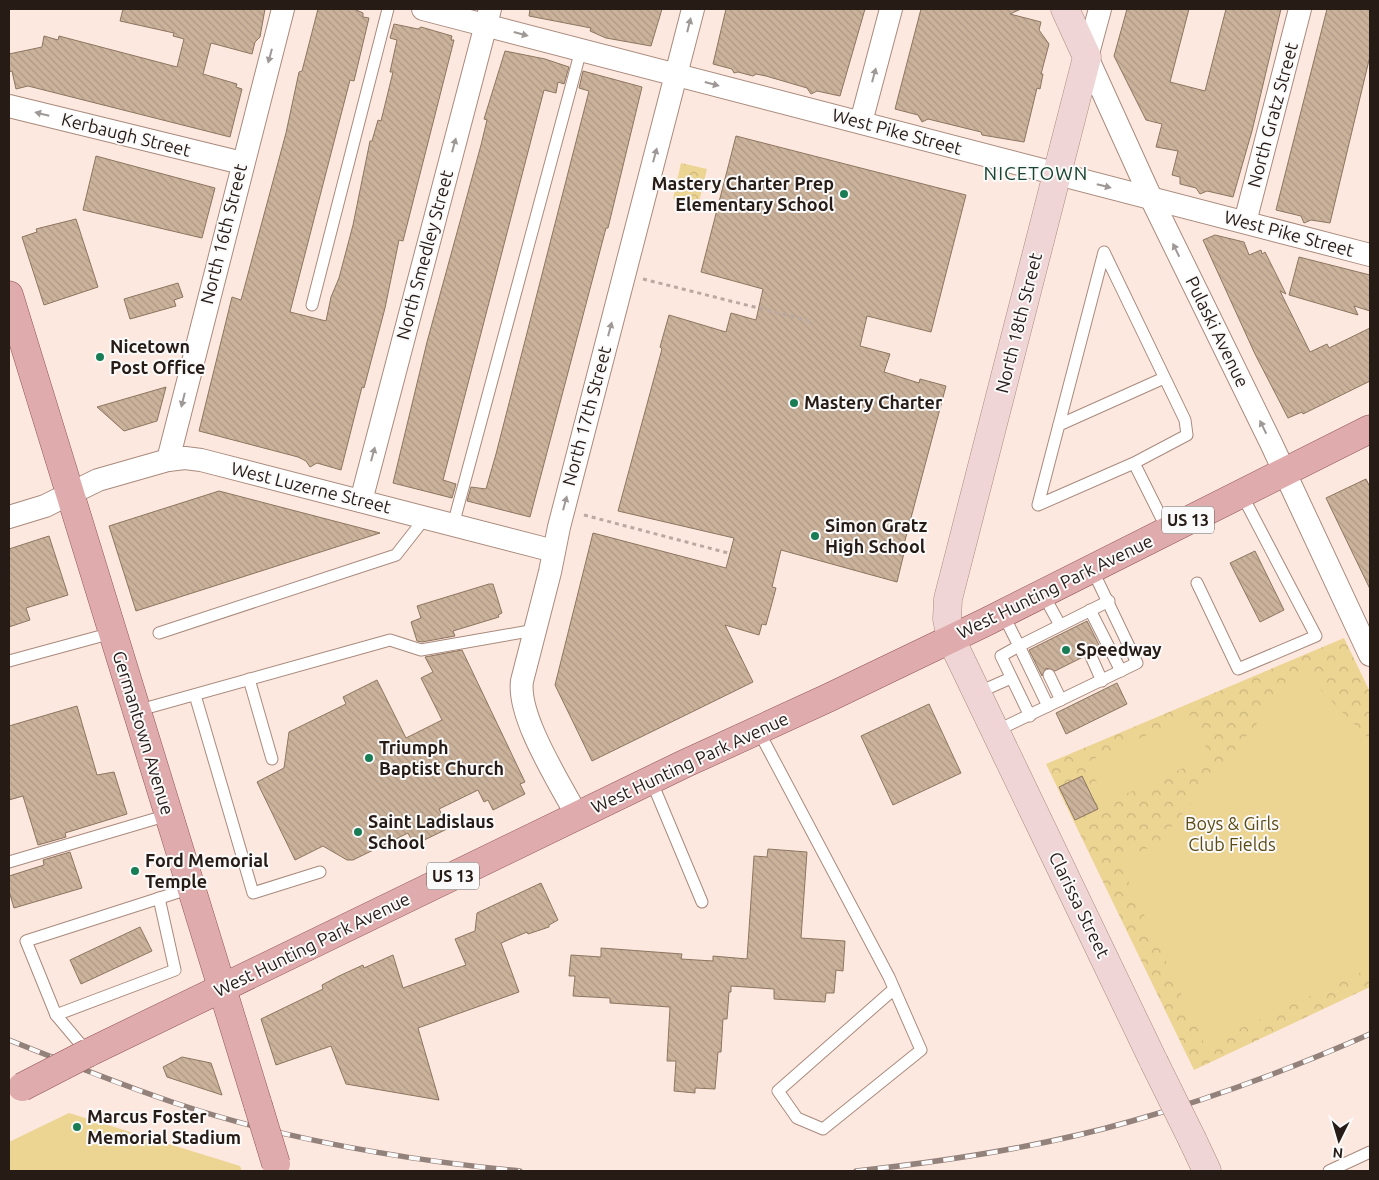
<svg xmlns="http://www.w3.org/2000/svg" width="1379" height="1180" font-family="Ubuntu,sans-serif">
<style>
.park{fill:url(#park-crowns)}
.pitch{fill:#ecd492}
.building{fill:url(#building-back-hatch);stroke:#8d7660}
.lines{fill:none;stroke-linecap:round;stroke-linejoin:round}
.lane-casing{stroke:#a98a7d;stroke-width:13}
.street-casing{stroke:#a98a7d;stroke-width:24}
.secondary-casing{stroke:#a98a7d;stroke-width:29}
.primary-casing{stroke:#915453;stroke-width:29}
.path{stroke:#bba9a1;stroke-width:3;stroke-dasharray:4 4;stroke-linecap:butt}
.lane{stroke:#fff;stroke-width:11}
.street{stroke:#fff;stroke-width:22}
.secondary{stroke:#efd5d5;stroke-width:28}
.primary{stroke:#dfabac;stroke-width:28}
.rail-casing{stroke:#93827b;stroke-width:5.5}
.rail{stroke:#fafafa;stroke-width:4;stroke-dasharray:11;stroke-linecap:butt}
.secondary-bridge-casing{stroke:#a98a7d;stroke-width:29;stroke-linecap:butt}
.primary-bridge-casing{stroke:#915453;stroke-width:29;stroke-linecap:butt}
.secondary-bridge{stroke:#efd5d5;stroke-width:28}
.primary-bridge{stroke:#dfabac;stroke-width:28}
.oneway{fill:#9e9896}
.poi-dot{fill:#187c54;stroke:#fafafa;stroke-width:2}
.labels{text-anchor:middle;stroke-width:4;stroke-linejoin:round;paint-order:stroke}
.shield{fill:#fafafa;stroke:#665e5a;stroke-width:1}
.shield-label{font-size:16px;font-weight:bold;fill:#271b16}
.street-label{font-size:18px;fill:#271b16;stroke:#fafafa}
.poi-label{font-size:18px;font-weight:bold;fill:#271b16;stroke:#fafafa;text-anchor:start}
.park-label{font-size:18px;fill:#5d4b16;stroke:#fafafa}
.neighbourhood-label{font-size:19px;letter-spacing:1px;fill:#184430;stroke:#fafafa}
</style>
<defs>
<pattern id="park-crowns" width="20" height="18" patternUnits="userSpaceOnUse" patternTransform="scale(1.25)"><rect width="20" height="18" fill="#ecd492"/><path d="M2 6a3 3 0 1 1 6 0M12 15a3 3 0 1 1 6 0" fill="none" stroke="#cab57d"/></pattern>
<pattern id="building-back-hatch" width="6" height="6" patternUnits="userSpaceOnUse" patternTransform="scale(1.25)"><rect width="6" height="6" fill="#cab29b"/><path d="M-1 5l2 2M0 0l6 6M5-1l2 2" fill="none" stroke="#ae9885"/></pattern>
</defs>
<rect width="100%" height="100%" fill="#fde8df"/>
<g class="park">
<polygon points="681,163 707,169 698,206 673,199"/>
<polygon points="1344,638 1370,692 1370,987 1194,1070 1046,764"/>
</g>
<g class="pitch">
<polygon points="1301,670 1370,740 1370,968 1205,1045 1119,861 1157,844"/>
<polygon points="1191,715 1210,756 1106,803 1087,762"/>
<polygon points="69,1113 240,1166 242,1171 9,1171 9,1142"/>
</g>
<g class="building">
<polygon points="123,9 265,9 260,37 255,42 252,54 211,43 203,74 237,84 236,87 242,89 230,137 28,86 16,89 12,71 9,72 9,54 42,47 44,36 58,40 59,36 177,67 184,39 173,36 174,33 120,21"/>
<polygon points="318,9 354,9 363,13 363,17 369,18 354,81 350,80 290,312 326,321 331,297 339,278 353,225 370,141 372,141 378,120 381,121 393,72 390,72 397,40 390,38 394,24 418,29 421,27 452,36 451,40 454,40 403,241 399,240 385,308 364,388 362,387 341,470 317,463 310,467 306,461 298,457 199,431 232,297 241,300 286,133 299,72 302,71"/>
<polygon points="530,9 662,9 651,46 606,38 590,31 591,28 529,16"/>
<polygon points="726,9 865,9 840,96 817,91 811,94 807,88 766,76 756,74 753,76 738,72 734,73 732,69 713,64"/>
<polygon points="921,9 1021,9 1010,14 1041,22 1039,30 1049,44 1041,74 1043,74 1040,89 1037,88 1024,142 982,135 981,132 928,119 922,122 918,115 895,109"/>
<polygon points="1127,9 1189,9 1170,82 1205,91 1226,9 1281,9 1252,131 1233,197 1207,191 1200,194 1196,188 1180,184 1180,177 1172,175 1178,151 1156,147 1162,124 1146,120 1114,56"/>
<polygon points="1327,9 1370,9 1370,56 1330,223 1311,220 1304,223 1301,216 1276,210"/>
<polygon points="505,51 545,59 569,67 564,84 558,82 556,93 544,90 443,480 456,484 452,498 393,483 427,342 481,145 487,120 484,119"/>
<polygon points="583,71 642,87 608,228 606,228 530,517 467,501 471,487 486,489 496,454 589,91 579,88"/>
<polygon points="736,136 966,195 931,332 867,316 860,346 890,354 884,372 919,383 920,379 946,386 903,548 905,549 897,582 781,550 772,587 776,588 766,625 762,624 759,635 725,625 753,682 592,761 555,685 593,533 726,568 734,538 618,511 662,349 660,347 669,315 726,332 731,313 756,320 763,289 701,272"/>
<polygon points="96,156 215,188 202,238 83,210"/>
<polygon points="76,219 98,287 44,305 22,237 37,232 36,229"/>
<polygon points="1215,235 1244,242 1249,255 1261,250 1262,254 1265,252 1286,294 1280,291 1310,352 1327,344 1329,348 1370,328 1370,381 1303,414 1302,412 1288,418 1255,354 1203,240"/>
<polygon points="1299,257 1370,275 1370,311 1354,306 1358,315 1289,295"/>
<polygon points="178,283 183,297 174,300 176,306 130,319 124,299"/>
<polygon points="166,387 157,421 124,431 97,407"/>
<polygon points="1366,479 1370,487 1370,589 1326,498"/>
<polygon points="219,491 380,533 136,611 109,526"/>
<polygon points="49,536 68,595 26,608 30,620 9,627 9,549"/>
<polygon points="1255,551 1284,610 1260,622 1230,563"/>
<polygon points="489,584 493,584 502,613 498,615 499,617 453,631 455,636 422,642 417,641 411,622 421,618 417,606"/>
<polygon points="1087,621 1101,649 1097,651 1091,647 1087,647 1083,653 1083,657 1055,671 1046,668 1042,676 1029,650"/>
<polygon points="462,650 525,782 520,784 525,794 493,810 488,800 484,802 478,790 439,809 449,828 414,845 408,833 353,860 347,860 323,846 295,860 257,782 284,768 289,732 346,704 343,697 377,680 406,738 442,720 421,678 433,672 425,657"/>
<polygon points="1117,683 1127,704 1066,734 1056,713"/>
<polygon points="929,704 961,773 893,805 861,736"/>
<polygon points="77,706 97,775 114,772 127,814 65,833 66,837 38,845 23,796 9,800 9,726"/>
<polygon points="1082,776 1098,809 1075,820 1059,787"/>
<polygon points="768,849 807,852 801,938 845,941 843,971 836,970 834,993 826,993 825,1002 774,999 774,989 731,986 731,992 729,992 727,1019 723,1019 721,1052 718,1052 715,1089 695,1088 695,1093 674,1091 676,1061 667,1061 670,1007 610,1003 610,998 573,996 575,976 569,976 571,955 601,957 601,948 682,954 681,959 713,961 713,956 747,959 754,856 767,857"/>
<polygon points="70,852 82,888 14,908 9,891 9,876 44,865 43,860"/>
<polygon points="541,883 558,920 549,925 549,927 528,934 527,932 501,943 519,992 418,1028 439,1100 346,1084 331,1046 276,1065 261,1019 323,989 322,985 339,976 363,965 364,968 393,955 403,988 466,965 455,939 475,931 477,913"/>
<polygon points="140,927 152,951 81,984 70,960"/>
<polygon points="182,1057 211,1063 222,1095 167,1077 163,1067"/>
</g>
<g class="lines">
<defs>
<g id="lane">
<polyline points="312,305 388,9"/>
<polyline points="1059,425 1164,378"/>
<polyline points="1134,463 1187,435 1185,420 1104,252 1038,505 1134,463 1168,531"/>
<polyline points="453,525 581,50"/>
<polyline points="1197,583 1238,669 1316,636 1241,493"/>
<polyline points="1043,594 1060,625"/>
<polyline points="1090,610 1121,671"/>
<polyline points="1003,614 1019,646 1001,656 1030,716"/>
<polyline points="159,633 396,555 425,518"/>
<polyline points="1090,654 1102,681"/>
<polyline points="9,661 112,633"/>
<polyline points="1049,675 1061,700"/>
<polyline points="249,679 272,759"/>
<polyline points="977,693 1011,678"/>
<polyline points="195,695 253,893 320,872"/>
<polyline points="1048,706 1019,646 1109,601"/>
<polyline points="136,711 390,640 421,650 535,630"/>
<polyline points="758,730 889,977 921,1050 823,1129 797,1118 778,1091 894,989"/>
<polyline points="996,731 1137,663 1092,569"/>
<polyline points="651,780 702,902"/>
<polyline points="9,862 168,815"/>
<polyline points="56,1015 175,970 159,898"/>
<polyline points="88,1053 56,1015 26,941 191,888"/>
<polyline points="1329,1171 1370,1152"/>
</g>
<g id="street">
<polyline points="423,9 1370,255"/>
<polyline points="1100,9 1087,57 1151,198 1271,443 1370,655"/>
<polyline points="9,106 242,163"/>
<polyline points="861,122 891,9"/>
<polyline points="1245,222 1300,9"/>
<polyline points="168,460 283,9"/>
<polyline points="361,501 490,9"/>
<polyline points="9,517 45,506 98,480 168,460 185,458 201,460 554,551"/>
<path d="M577,816C560,783 517,717 522,681L550,572L559,527L693,9"/>
</g>
<g id="secondary">
<polyline points="1065,9 1087,57 948,599 947,619 951,639 1154,1062"/>
<polyline points="1193,1141 1207,1171"/>
</g>
<g id="primary">
<polyline points="9,295 258,1105"/>
<polyline points="88,1053 684,764 828,698 986,622 1370,429"/>
</g>
</defs>
<use href="#lane" class="lane-casing"/>
<use href="#street" class="street-casing"/>
<use href="#secondary" class="secondary-casing"/>
<use href="#primary" class="primary-casing"/>
<g class="path">
<polyline points="643,279 814,322"/>
<polyline points="584,515 728,553"/>
</g>
<use href="#lane" class="lane"/>
<use href="#street" class="street"/>
<use href="#secondary" class="secondary"/>
<use href="#primary" class="primary"/>
<defs>
<g id="rail">
<path d="M9,1040C64,1062 119,1084 175,1103C286,1140 405,1160 520,1171"/>
<path d="M856,1171C948,1161 1042,1147 1132,1121C1213,1098 1293,1068 1370,1034"/>
</g>
</defs>
<use href="#rail" class="rail-casing"/>
<use href="#rail" class="rail"/>
<defs>
<polyline id="secondary-bridge" points="1154,1062 1193,1141"/>
<g id="primary-bridge">
<polyline points="22,1087 88,1053"/>
<polyline points="258,1105 276,1164"/>
</g>
</defs>
<use href="#secondary-bridge" class="secondary-bridge-casing"/>
<use href="#primary-bridge" class="primary-bridge-casing"/>
<use href="#secondary-bridge" class="secondary-bridge"/>
<use href="#primary-bridge" class="primary-bridge"/>
</g>
<defs><path id="oneway-solid" d="M-6-.8H1V-3.2L6.5 0L1 3.2V.8H-6Z" transform="scale(1.25)"/></defs>
<g class="oneway">
<use href="#oneway-solid" transform="translate(689 25) rotate(-76)"/>
<use href="#oneway-solid" transform="translate(521 34) rotate(15)"/>
<use href="#oneway-solid" transform="translate(270 56) rotate(105)"/>
<use href="#oneway-solid" transform="translate(874 75) rotate(-75)"/>
<use href="#oneway-solid" transform="translate(712 84) rotate(15)"/>
<use href="#oneway-solid" transform="translate(42 114) rotate(-166)"/>
<use href="#oneway-solid" transform="translate(454 145) rotate(-75)"/>
<use href="#oneway-solid" transform="translate(655 155) rotate(-75)"/>
<use href="#oneway-solid" transform="translate(1104 186) rotate(14)"/>
<use href="#oneway-solid" transform="translate(1176 250) rotate(-116)"/>
<use href="#oneway-solid" transform="translate(610 329) rotate(-75)"/>
<use href="#oneway-solid" transform="translate(183 400) rotate(104)"/>
<use href="#oneway-solid" transform="translate(1263 427) rotate(-116)"/>
<use href="#oneway-solid" transform="translate(373 454) rotate(-75)"/>
<use href="#oneway-solid" transform="translate(565 503) rotate(-75)"/>
</g>
<g class="poi-dot">
<circle cx="844" cy="194" r="5"/>
<circle cx="100" cy="357" r="5"/>
<circle cx="794" cy="403" r="5"/>
<circle cx="815" cy="536" r="5"/>
<circle cx="1066" cy="650" r="5"/>
<circle cx="369" cy="758" r="5"/>
<circle cx="358" cy="832" r="5"/>
<circle cx="135" cy="871" r="5"/>
<circle cx="77" cy="1127" r="5"/>
</g>
<g class="labels">
<g class="shield">
<rect x="1162" y="506.5" width="52" height="27" rx="4"/>
<rect x="427" y="862.5" width="52" height="27" rx="4"/>
</g>
<g class="shield-label">
<text x="1188" y="526">US 13</text>
<text x="453" y="882">US 13</text>
</g>
<g class="street-label">
<text transform="translate(1273 115) rotate(-75)" y="6">North Gratz Street</text>
<text transform="translate(897 132) rotate(15)" y="6">West Pike Street</text>
<text transform="translate(126 135) rotate(14)" y="6">Kerbaugh Street</text>
<text transform="translate(224 234) rotate(-76)" y="6">North 16th Street</text>
<text transform="translate(1289 234) rotate(15)" y="6">West Pike Street</text>
<text transform="translate(425 255) rotate(-75)" y="6">North Smedley Street</text>
<text transform="translate(1019 323) rotate(-76)" y="6">North 18th Street</text>
<text transform="translate(1217 332) rotate(64)" y="6">Pulaski Avenue</text>
<text transform="translate(587 416) rotate(-75)" y="6">North 17th Street</text>
<text transform="translate(311 488) rotate(14)" y="6">West Luzerne Street</text>
<text transform="translate(1055 587) rotate(-26)" y="6">West Hunting Park Avenue</text>
<text transform="translate(143 733) rotate(73)" y="6">Germantown Avenue</text>
<text transform="translate(690 763) rotate(-25)" y="6">West Hunting Park Avenue</text>
<text transform="translate(1079 905) rotate(64)" y="6">Clarissa Street</text>
<text transform="translate(312 945) rotate(-26)" y="6">West Hunting Park Avenue</text>
</g>
<g class="poi-label">
<text x="834" y="190" text-anchor="end">Mastery Charter Prep<tspan x="834" dy="21">Elementary School</tspan></text>
<text x="110" y="353">Nicetown<tspan x="110" dy="21">Post Office</tspan></text>
<text x="804" y="409">Mastery Charter</text>
<text x="825" y="532">Simon Gratz<tspan x="825" dy="21">High School</tspan></text>
<text x="1076" y="656">Speedway</text>
<text x="379" y="754">Triumph<tspan x="379" dy="21">Baptist Church</tspan></text>
<text x="368" y="828">Saint Ladislaus<tspan x="368" dy="21">School</tspan></text>
<text x="145" y="867">Ford Memorial<tspan x="145" dy="21">Temple</tspan></text>
<text x="87" y="1123">Marcus Foster<tspan x="87" dy="21">Memorial Stadium</tspan></text>
</g>
<g class="park-label">
<text x="1232" y="830">Boys &amp; Girls<tspan x="1232" dy="21">Club Fields</tspan></text>
</g>
<g class="neighbourhood-label">
<text x="1036" y="180">NICETOWN</text>
</g>
</g>
<rect width="1379" height="1180" fill="none" stroke="#271b16" stroke-width="20"/>
<g transform="translate(1339 1140) rotate(185)" stroke="#fafafa" stroke-width="4" paint-order="stroke">
<path d="M0-4L9 19L0 12L-9 19Z" fill="#271b16"/>
<text y="-8" font-size="14" font-weight="bold" text-anchor="middle" fill="#271b16">N</text>
</g>
</svg>
